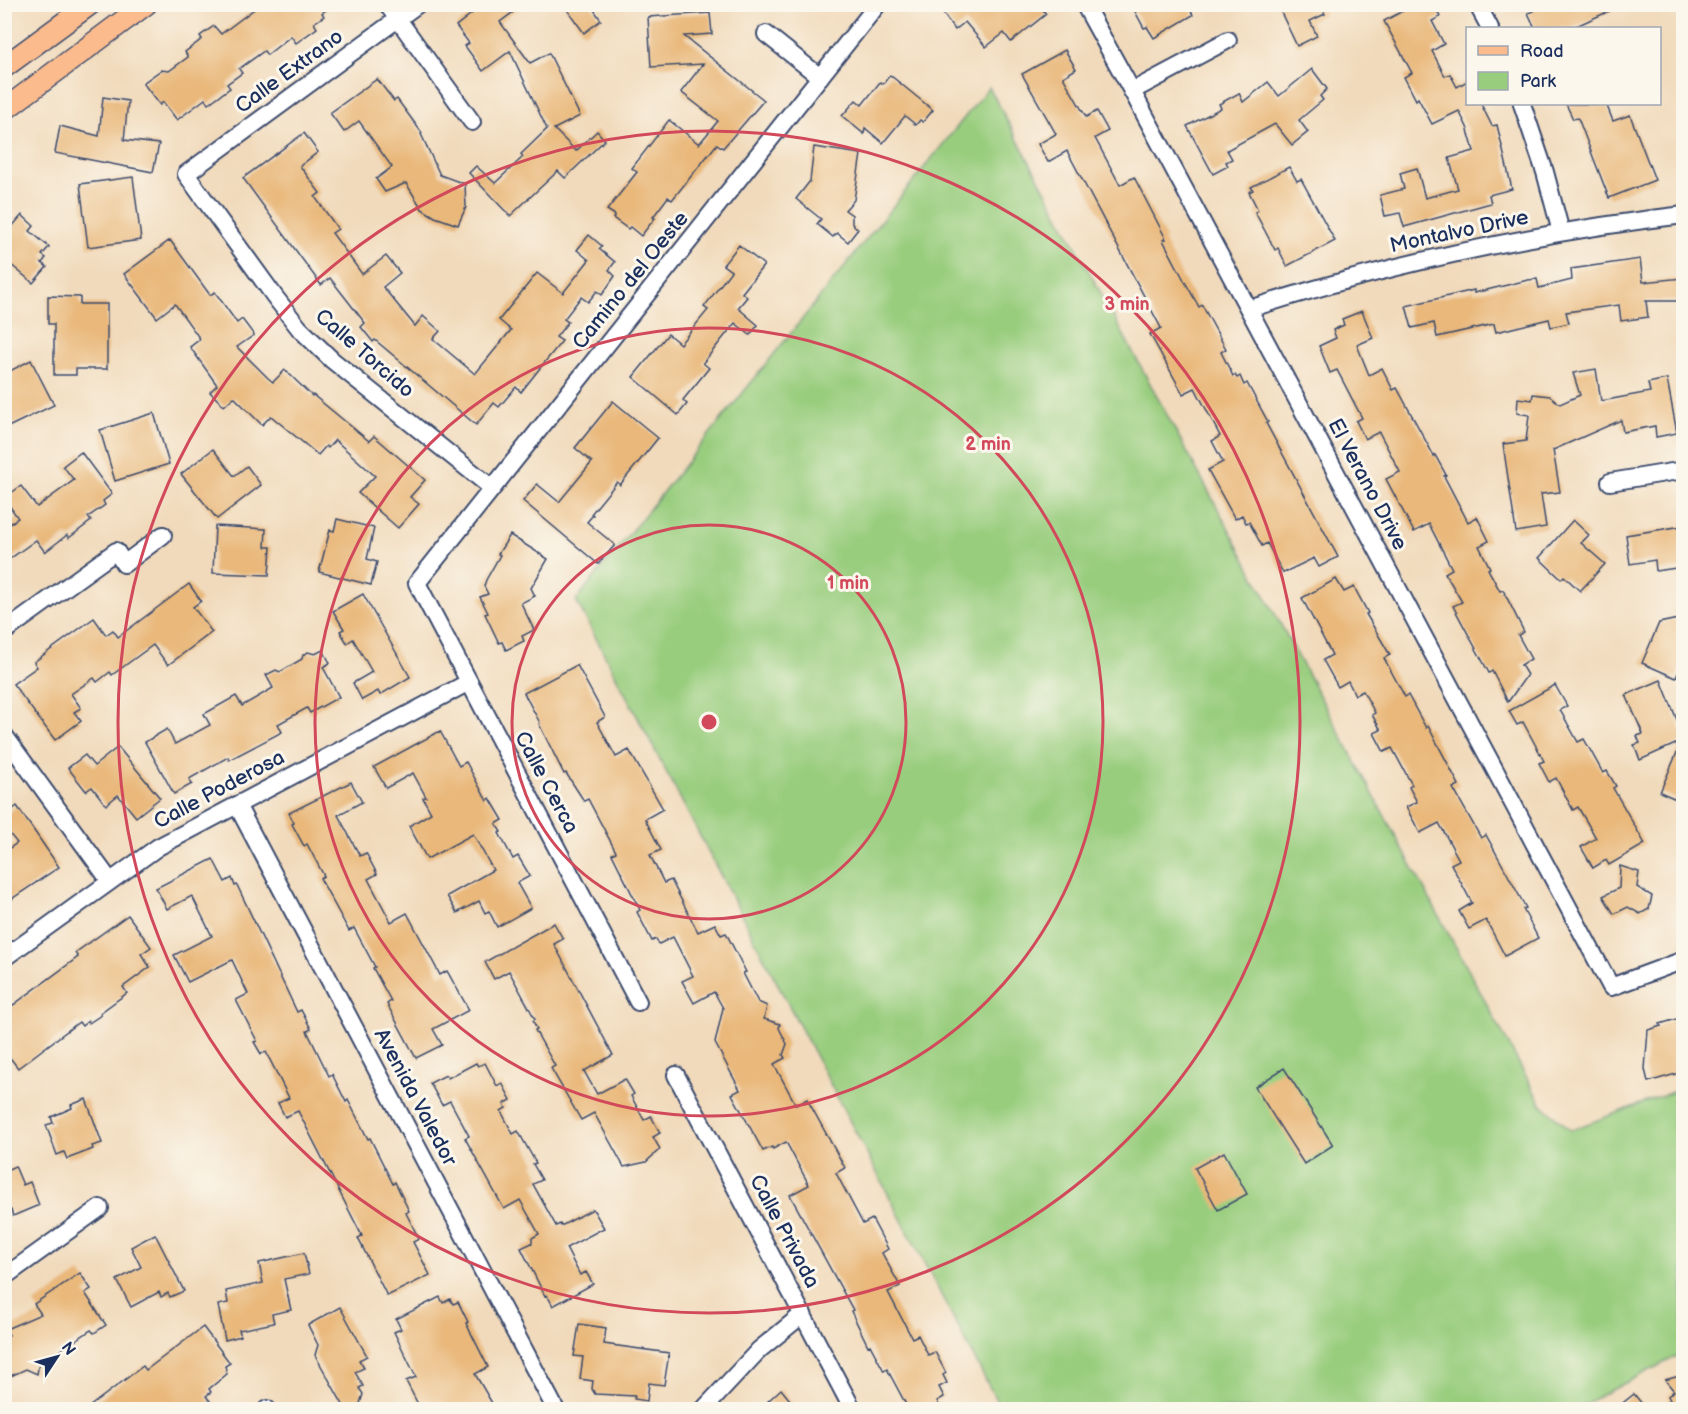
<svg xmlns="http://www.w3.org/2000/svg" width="1688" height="1414" font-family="'Balsamiq Sans',sans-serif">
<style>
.green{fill:#99cd7e;stroke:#5a7e6e;stroke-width:1.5}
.building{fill:#e9b87a}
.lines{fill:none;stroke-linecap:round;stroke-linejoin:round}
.minor-casing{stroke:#3b496c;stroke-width:20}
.major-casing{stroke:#3b496c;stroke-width:24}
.minor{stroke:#fff;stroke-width:16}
.major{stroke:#fbbb8d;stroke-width:21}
.ring{fill:none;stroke:#d1495b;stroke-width:3}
.labels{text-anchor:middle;stroke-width:6;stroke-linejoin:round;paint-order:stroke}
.street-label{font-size:21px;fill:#1b2f5e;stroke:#fbf7ec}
.centre{fill:#d1495b;stroke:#fbf7ec;stroke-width:3}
.ring-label{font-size:18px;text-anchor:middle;font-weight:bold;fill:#d1495b;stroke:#fbf7ec;stroke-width:6;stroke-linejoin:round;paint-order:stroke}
</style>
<rect width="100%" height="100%" fill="#fbf7ec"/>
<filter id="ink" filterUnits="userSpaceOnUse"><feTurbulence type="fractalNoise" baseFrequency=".0167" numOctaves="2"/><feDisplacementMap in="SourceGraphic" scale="12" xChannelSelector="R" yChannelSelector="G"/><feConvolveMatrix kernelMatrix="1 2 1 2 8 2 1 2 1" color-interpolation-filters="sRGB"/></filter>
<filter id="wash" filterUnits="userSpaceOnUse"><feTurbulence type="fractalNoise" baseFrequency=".008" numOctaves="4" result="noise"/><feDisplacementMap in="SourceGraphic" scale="24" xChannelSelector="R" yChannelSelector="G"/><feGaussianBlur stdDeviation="1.35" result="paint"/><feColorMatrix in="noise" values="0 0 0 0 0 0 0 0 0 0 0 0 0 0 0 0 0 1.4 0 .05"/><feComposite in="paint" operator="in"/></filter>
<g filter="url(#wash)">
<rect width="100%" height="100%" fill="#f1dabb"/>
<polygon class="green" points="989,87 1541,1104 1571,1130 1683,1088 1683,1353 1575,1409 1001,1409 576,600"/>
<g id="blocks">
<g class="building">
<polygon points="261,4 334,4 322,13 324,16 314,23 317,28 296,43 291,36 267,55 264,51 239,69 242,73 227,84 230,88 208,104 205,99 177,120 163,102 160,105 143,83 161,70 169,71 188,57 185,52 202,39 200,36 214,26 221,34"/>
<polygon points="484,4 524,4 500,22 530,63 549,53 580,116 554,129 576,151 597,131 605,140 565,178 558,171 510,216 469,173 476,166 495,183 523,157 521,154 547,129 510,51 483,71 465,46 469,43 456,26"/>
<polygon points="563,4 590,4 601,20 584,33"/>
<polygon points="936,4 1039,4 1046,14 1011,42 1004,33 986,47 965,22 955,30"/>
<polygon points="1131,4 1187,4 1193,15 1154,38 1147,27 1144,28"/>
<polygon points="1277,4 1321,4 1325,14 1310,21 1317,36 1297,46"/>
<polygon points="1416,4 1434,4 1440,17 1432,21 1444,44 1432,51 1445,76 1450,74 1457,87 1467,81 1467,104 1481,104 1492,126 1497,125 1512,189 1489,195 1491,203 1404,227 1400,213 1385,216 1380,195 1404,189 1400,173 1417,168 1425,198 1458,189 1449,158 1474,151 1467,127 1459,111 1432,124 1418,98 1416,100 1404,77 1412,73 1384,21"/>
<polygon points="1531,4 1625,4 1572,28 1535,28 1528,13 1534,11"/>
<polygon points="710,13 712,34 684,36 764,100 723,148 717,144 672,200 668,197 653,217 655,218 641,236 630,227 628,229 613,218 615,215 607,210 637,172 632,168 669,120 699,144 718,121 681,92 703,64 651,67 648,17"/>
<polygon points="1065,50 1076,69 1063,77 1086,117 1097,111 1108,131 1095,138 1120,185 1134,177 1166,239 1163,240 1184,280 1199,307 1202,305 1226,349 1221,352 1233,376 1235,375 1237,378 1240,376 1244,385 1247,383 1268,422 1266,423 1338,557 1319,567 1314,558 1283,573 1267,543 1262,546 1249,522 1246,523 1242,515 1235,519 1208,470 1223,462 1212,441 1220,436 1195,388 1183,394 1150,334 1161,328 1067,151 1048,162 1038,144 1056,134 1022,74"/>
<polygon points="1312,69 1327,89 1320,96 1323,100 1299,120 1308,132 1292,145 1275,124 1227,150 1232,159 1226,162 1228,166 1213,174 1187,126 1221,108 1219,104 1239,93 1243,102 1268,82 1279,96"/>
<polygon points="890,75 933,110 923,122 920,120 916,125 905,116 883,143 865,128 864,134 842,116 856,100 862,105 880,82 883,84"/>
<polygon points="377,79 394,101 397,99 422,133 421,134 440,175 465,184 466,207 458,225 435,217 422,209 406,183 385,192 376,179 392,167 359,121 344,132 330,113"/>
<polygon points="103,97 128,101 124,140 159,144 153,172 55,153 60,126 99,136"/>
<polygon points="1566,104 1611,104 1607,106 1613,121 1630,115 1655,180 1609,198 1578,118 1573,119"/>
<polygon points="304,133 318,152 300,166 320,193 315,197 338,229 332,233 362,274 386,256 400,273 383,287 415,326 423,316 440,331 433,339 475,374 511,330 499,320 537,273 563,293 589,260 577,250 589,235 602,246 599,249 615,262 609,270 615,276 602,295 597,291 588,302 581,297 564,319 568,322 556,337 562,341 540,368 521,392 516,387 499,407 494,403 476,425 375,340 373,342 361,327 365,323 330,278 321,285 243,178"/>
<polygon points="814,147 861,154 854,200 845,210 852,215 852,224 858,229 848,242 837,233 833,237 817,224 821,219 796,199 810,181"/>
<polygon points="1289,167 1297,181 1301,179 1335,241 1287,266 1278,248 1275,250 1255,212 1258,210 1249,192 1253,190 1251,187"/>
<polygon points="133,177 141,240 88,247 80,184"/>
<polygon points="22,215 34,226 30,231 49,247 42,255 46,258 42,263 47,267 33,283 4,259 4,236"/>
<polygon points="170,240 210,295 215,292 237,323 242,319 254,335 237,347 268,378 273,382 285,370 312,396 313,395 369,441 374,436 425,480 410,497 419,504 398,528 358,493 375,476 335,440 328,448 326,446 318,455 271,416 262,425 234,397 224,406 210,392 217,385 190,347 200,339 175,304 157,318 124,274"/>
<polygon points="739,245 764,265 742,293 747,297 738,308 758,325 750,335 735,323 703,363 709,368 683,400 687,404 678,415 633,377 668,334 680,344 708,310 704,307 731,271 723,265"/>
<polygon points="1640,259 1643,282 1683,278 1683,301 1646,301 1648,317 1621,321 1619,305 1566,312 1569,323 1551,327 1549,319 1496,332 1494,324 1437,337 1434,323 1412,328 1406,306 1474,290 1474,293 1528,280 1537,279 1539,288 1572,280 1571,269"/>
<polygon points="48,296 80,297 80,304 107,304 107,369 76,369 76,375 54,375 54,324 48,324"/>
<polygon points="1362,311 1373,338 1357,345 1369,375 1382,368 1393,390 1397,388 1434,456 1435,455 1446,475 1444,476 1468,522 1477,517 1489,541 1479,546 1490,568 1488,569 1500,591 1503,590 1524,632 1518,635 1531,659 1521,665 1527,675 1508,702 1492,671 1489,673 1453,606 1462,602 1445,573 1452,569 1429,524 1414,532 1386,479 1400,472 1379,432 1365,439 1356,421 1362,418 1337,370 1330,373 1319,346 1336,338 1333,330 1344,325 1342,319"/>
<polygon points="31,360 54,405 4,429 4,389 9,386 4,374"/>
<polygon points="1596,369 1601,401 1650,392 1648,383 1667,379 1677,433 1656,437 1655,426 1623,432 1621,420 1553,450 1560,492 1541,494 1546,527 1516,532 1503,444 1526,441 1529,415 1517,413 1518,398 1532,400 1533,394 1550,396 1560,404 1580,395 1573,373"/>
<polygon points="613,401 658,438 620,485 617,482 591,514 593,515 587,522 615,545 598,564 523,501 537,484 559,502 592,462 575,448"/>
<polygon points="154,413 169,464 115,481 100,430"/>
<polygon points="213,449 234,476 247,466 261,485 217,519 181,474"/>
<polygon points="81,452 112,494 103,501 105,505 88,517 91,521 69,538 67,535 45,552 36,540 4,563 4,528 18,518 4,498 21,486 37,507 74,480 63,466"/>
<polygon points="337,519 374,528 367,559 377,562 371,585 319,572 330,530 334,531"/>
<polygon points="1573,520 1589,535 1581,543 1605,564 1580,591 1564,576 1561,579 1539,558"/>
<polygon points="215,526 266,529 265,547 271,547 269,575 213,573"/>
<polygon points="1683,526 1683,567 1656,571 1655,560 1630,564 1626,535"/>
<polygon points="510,535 548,559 531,588 535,596 521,603 534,630 522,636 524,641 506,650 502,642 499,643 485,614 488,613 480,597 488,594 484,586 486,580 500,555 498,554"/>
<polygon points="1336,579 1344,592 1354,587 1368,613 1366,614 1390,655 1384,658 1405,697 1408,695 1426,728 1428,726 1459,785 1453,788 1481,838 1486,835 1526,908 1523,909 1538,938 1505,956 1486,920 1469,929 1459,911 1472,903 1451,864 1459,860 1439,823 1420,833 1406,807 1417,802 1409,787 1412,785 1392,748 1384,752 1374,733 1381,730 1372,715 1375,713 1363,691 1355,695 1348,681 1338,687 1323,660 1332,655 1302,598"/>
<polygon points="189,584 201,601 193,607 212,632 168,665 153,645 112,675 110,672 97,682 94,678 71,694 81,708 74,712 81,721 55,740 13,684 37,667 34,662 94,618 106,635 113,630 118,637"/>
<polygon points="363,594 410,677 380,695 378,691 362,700 353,683 372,672 353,639 347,643 340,631 344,629 333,611"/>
<polygon points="1683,618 1683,660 1676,678 1642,663 1659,623"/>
<polygon points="323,650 330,663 323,667 339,697 310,713 307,708 278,724 282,732 229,760 228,757 189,779 192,784 174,794 145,742 167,729 175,744 210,725 204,714 236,696 242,706 273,688 266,675 276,670 280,672 302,659 303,655 308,652 315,654"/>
<polygon points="577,665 605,717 597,722 616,757 629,750 663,809 645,819 661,850 650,855 664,883 671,880 698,932 715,924 721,935 726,933 746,972 743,973 758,1002 767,1006 764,1019 780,1024 779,1028 787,1044 783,1055 785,1058 774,1064 796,1105 807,1099 845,1168 836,1173 863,1224 872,1219 888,1249 882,1253 900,1286 888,1292 912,1338 918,1335 928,1355 935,1352 946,1373 943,1375 947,1383 939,1387 944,1397 937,1401 941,1410 909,1410 887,1369 884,1371 870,1345 868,1346 851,1311 853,1310 790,1195 809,1185 786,1142 773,1149 772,1147 763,1151 732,1094 740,1090 715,1043 723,1008 714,992 694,1003 682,981 693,976 673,937 659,944 656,939 652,941 637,912 640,910 612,854 616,852 588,799 584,801 566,773 564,774 539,724 540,723 524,693"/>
<polygon points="1661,680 1683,735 1683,802 1660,792 1682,741 1640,760 1634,745 1640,743 1637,736 1643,734 1626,695"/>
<polygon points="1555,685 1567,706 1560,710 1578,742 1584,739 1603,773 1607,771 1616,786 1613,788 1645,844 1609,865 1606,860 1593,868 1581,847 1596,838 1578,807 1573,810 1556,778 1549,782 1539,763 1544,761 1523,722 1517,725 1509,711"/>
<polygon points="440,731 459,766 466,762 487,801 490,798 503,820 496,824 501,832 499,833 513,859 518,856 530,876 517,883 531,908 497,927 489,911 485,913 479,901 457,913 447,896 493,870 473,834 427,859 409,826 431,813 423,798 426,797 413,773 386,788 374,767"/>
<polygon points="118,747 160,798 136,817 118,795 106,805 92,787 86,791 68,768 85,755 94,766"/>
<polygon points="351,782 362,802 338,815 360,856 366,853 377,874 368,879 391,922 407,913 440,975 447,971 469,1010 433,1029 442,1045 416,1058 387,1004 391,1001 373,968 375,967 354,928 349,931 320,878 324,876 307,844 304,846 292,824 294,823 289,813"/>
<polygon points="17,806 59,867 4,904 4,852 17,843 4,827 4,816"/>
<polygon points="213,859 225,882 232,878 235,886 237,885 297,1012 301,1010 311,1029 307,1031 329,1076 332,1074 346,1102 348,1100 368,1139 370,1138 393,1184 395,1182 409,1211 406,1213 419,1239 413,1242 430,1275 387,1296 358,1238 362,1236 298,1111 285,1117 278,1103 289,1098 266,1052 261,1054 254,1042 257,1041 236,1000 248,994 232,960 188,982 174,955 212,936 192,896 167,909 156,888"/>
<polygon points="1620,866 1639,872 1637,887 1652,896 1649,909 1640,914 1628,907 1614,914 1603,896 1619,888"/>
<polygon points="128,915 151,947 141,954 150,967 123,987 127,993 100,1013 101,1015 89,1023 88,1021 82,1026 79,1022 18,1068 11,1059 4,1063 4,1012 78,957 75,953"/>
<polygon points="554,923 563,939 554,944 613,1055 584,1071 597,1094 625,1079 634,1094 631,1096 644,1120 651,1116 660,1133 653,1137 660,1149 646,1162 624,1167 594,1113 581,1120 551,1068 555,1066 535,1030 537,1029 533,1021 535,1019 509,971 494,979 485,962"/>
<polygon points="1683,1017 1683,1072 1648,1082 1645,1069 1648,1030 1661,1026 1660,1024"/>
<polygon points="476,1063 478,1066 485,1063 497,1086 502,1083 511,1100 504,1104 506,1108 501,1111 513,1134 518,1131 536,1163 533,1164 542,1180 533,1184 556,1226 560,1224 561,1226 593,1209 604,1228 566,1248 580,1275 586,1272 593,1284 553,1306 547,1295 545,1296 521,1248 532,1243 532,1238 539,1234 520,1200 504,1209 465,1138 469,1136 450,1101 442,1105 430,1083 446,1075 448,1078"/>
<polygon points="1284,1068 1333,1145 1304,1164 1255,1087"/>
<polygon points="86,1099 102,1143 92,1146 93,1149 67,1159 64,1152 57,1155 46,1125 53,1123 51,1117 72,1108 71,1105"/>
<polygon points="1224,1152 1247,1194 1218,1210 1195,1168"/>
<polygon points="15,1166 23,1185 30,1182 39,1205 13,1216 11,1210 4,1213 4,1171"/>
<polygon points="155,1234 184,1291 170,1297 168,1293 161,1297 159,1292 131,1307 117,1280 141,1267 131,1247"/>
<polygon points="304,1253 309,1274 284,1279 291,1310 272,1314 274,1323 239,1330 241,1336 225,1340 218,1305 228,1303 226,1291 263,1283 259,1263"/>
<polygon points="80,1273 91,1289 85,1293 106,1325 94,1333 91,1330 48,1359 39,1363 37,1374 26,1369 4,1379 4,1337 9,1335 6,1329 41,1314 34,1304"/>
<polygon points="440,1297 443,1303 450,1299 453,1304 458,1302 468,1322 466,1323 488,1367 475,1374 496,1410 421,1410 406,1381 416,1377 394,1332 401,1329 396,1319"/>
<polygon points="340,1307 367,1356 359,1360 364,1368 355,1372 363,1386 359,1388 363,1394 358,1410 346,1410 315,1355 318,1345 308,1325"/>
<polygon points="579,1324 606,1328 604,1344 669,1353 664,1385 649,1383 647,1401 634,1399 635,1396 595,1394 592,1389 593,1381 580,1379 583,1357 574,1356"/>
<polygon points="203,1327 230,1363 225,1366 227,1374 209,1389 211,1392 206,1396 210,1401 199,1410 186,1410 181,1403 173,1410 85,1410 143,1366 146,1370"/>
<polygon points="1683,1375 1683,1410 1658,1410 1670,1400 1668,1396 1674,1391 1665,1380"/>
<polygon points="781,1389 798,1410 775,1410 768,1401"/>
<polygon points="1634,1394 1647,1410 1614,1410"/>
</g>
</g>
</g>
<g filter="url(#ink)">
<use href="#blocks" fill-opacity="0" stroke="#3b496c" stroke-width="1.5"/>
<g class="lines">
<defs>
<g id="minor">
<polyline points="387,4 472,122"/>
<polyline points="418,4 186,174 275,297 299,328 332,360 492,488"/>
<polyline points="1084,4 1132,91 1611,987 1684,960"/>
<polyline points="1477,4 1490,28"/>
<polyline points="766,34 820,77"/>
<polyline points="1132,91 1228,40"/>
<polyline points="1522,104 1545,172 1561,232"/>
<path d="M1249,309C1390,264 1536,232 1684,215"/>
<polyline points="1610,482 1684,470"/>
<polyline points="4,632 116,551 124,564 163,535"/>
<polyline points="4,735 110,881"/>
<polyline points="237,805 556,1410"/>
<polyline points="4,958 158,847 469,682"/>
<polyline points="638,1002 417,583 878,4"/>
<polyline points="676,1075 853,1410"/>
<polyline points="4,1277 100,1208"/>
<polyline points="266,1410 267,1409"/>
<polyline points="703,1410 759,1350 803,1314"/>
</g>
<g id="major">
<polyline points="4,67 90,4"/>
<polyline points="4,110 146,4"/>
</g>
</defs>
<use href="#minor" class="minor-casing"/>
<use href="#major" class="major-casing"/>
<use href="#minor" class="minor"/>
<use href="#major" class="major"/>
</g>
</g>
<g class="ring">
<circle cx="709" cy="722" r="197"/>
<circle cx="709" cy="722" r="394"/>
<circle cx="709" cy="722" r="591"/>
</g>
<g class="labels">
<g class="street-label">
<text transform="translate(289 71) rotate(-36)" y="7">Calle Extrano</text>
<text transform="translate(1459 231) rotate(-12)" y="7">Montalvo Drive</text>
<text transform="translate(630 280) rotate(-51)" y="7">Camino del Oeste</text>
<text transform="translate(365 353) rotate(41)" y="7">Calle Torcido</text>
<text transform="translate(1368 484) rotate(62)" y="7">El Verano Drive</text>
<text transform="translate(547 782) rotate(62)" y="7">Calle Cerca</text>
<text transform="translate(219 789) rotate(-28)" y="7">Calle Poderosa</text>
<text transform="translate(416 1097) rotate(62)" y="7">Avenida Valedor</text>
<text transform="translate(785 1231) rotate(62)" y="7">Calle Privada</text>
</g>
</g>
<circle cx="709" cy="722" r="9" class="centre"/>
<g class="ring-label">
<text x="1127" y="310">3 min</text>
<text x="988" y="450">2 min</text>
<text x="848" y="589">1 min</text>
</g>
<rect width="1688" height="1414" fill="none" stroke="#fbf7ec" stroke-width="24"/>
<rect x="1466" y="27" width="195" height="78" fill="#fbf7ec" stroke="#a1a7b3" stroke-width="1.5"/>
<rect x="1478" y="46" width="30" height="9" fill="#fbbb8d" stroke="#a1a7b3" stroke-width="1.5"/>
<text x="1520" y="57" font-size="18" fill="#1b2f5e">Road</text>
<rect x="1478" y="72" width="30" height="18" fill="#99cd7e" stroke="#a1a7b3" stroke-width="1.5"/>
<text x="1520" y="87" font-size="18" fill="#1b2f5e">Park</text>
<g transform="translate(57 1357) rotate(54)" stroke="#fbf7ec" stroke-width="4.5" paint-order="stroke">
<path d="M0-4.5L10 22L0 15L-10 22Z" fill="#1b2f5e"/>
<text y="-9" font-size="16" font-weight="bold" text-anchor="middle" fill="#1b2f5e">N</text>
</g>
</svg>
